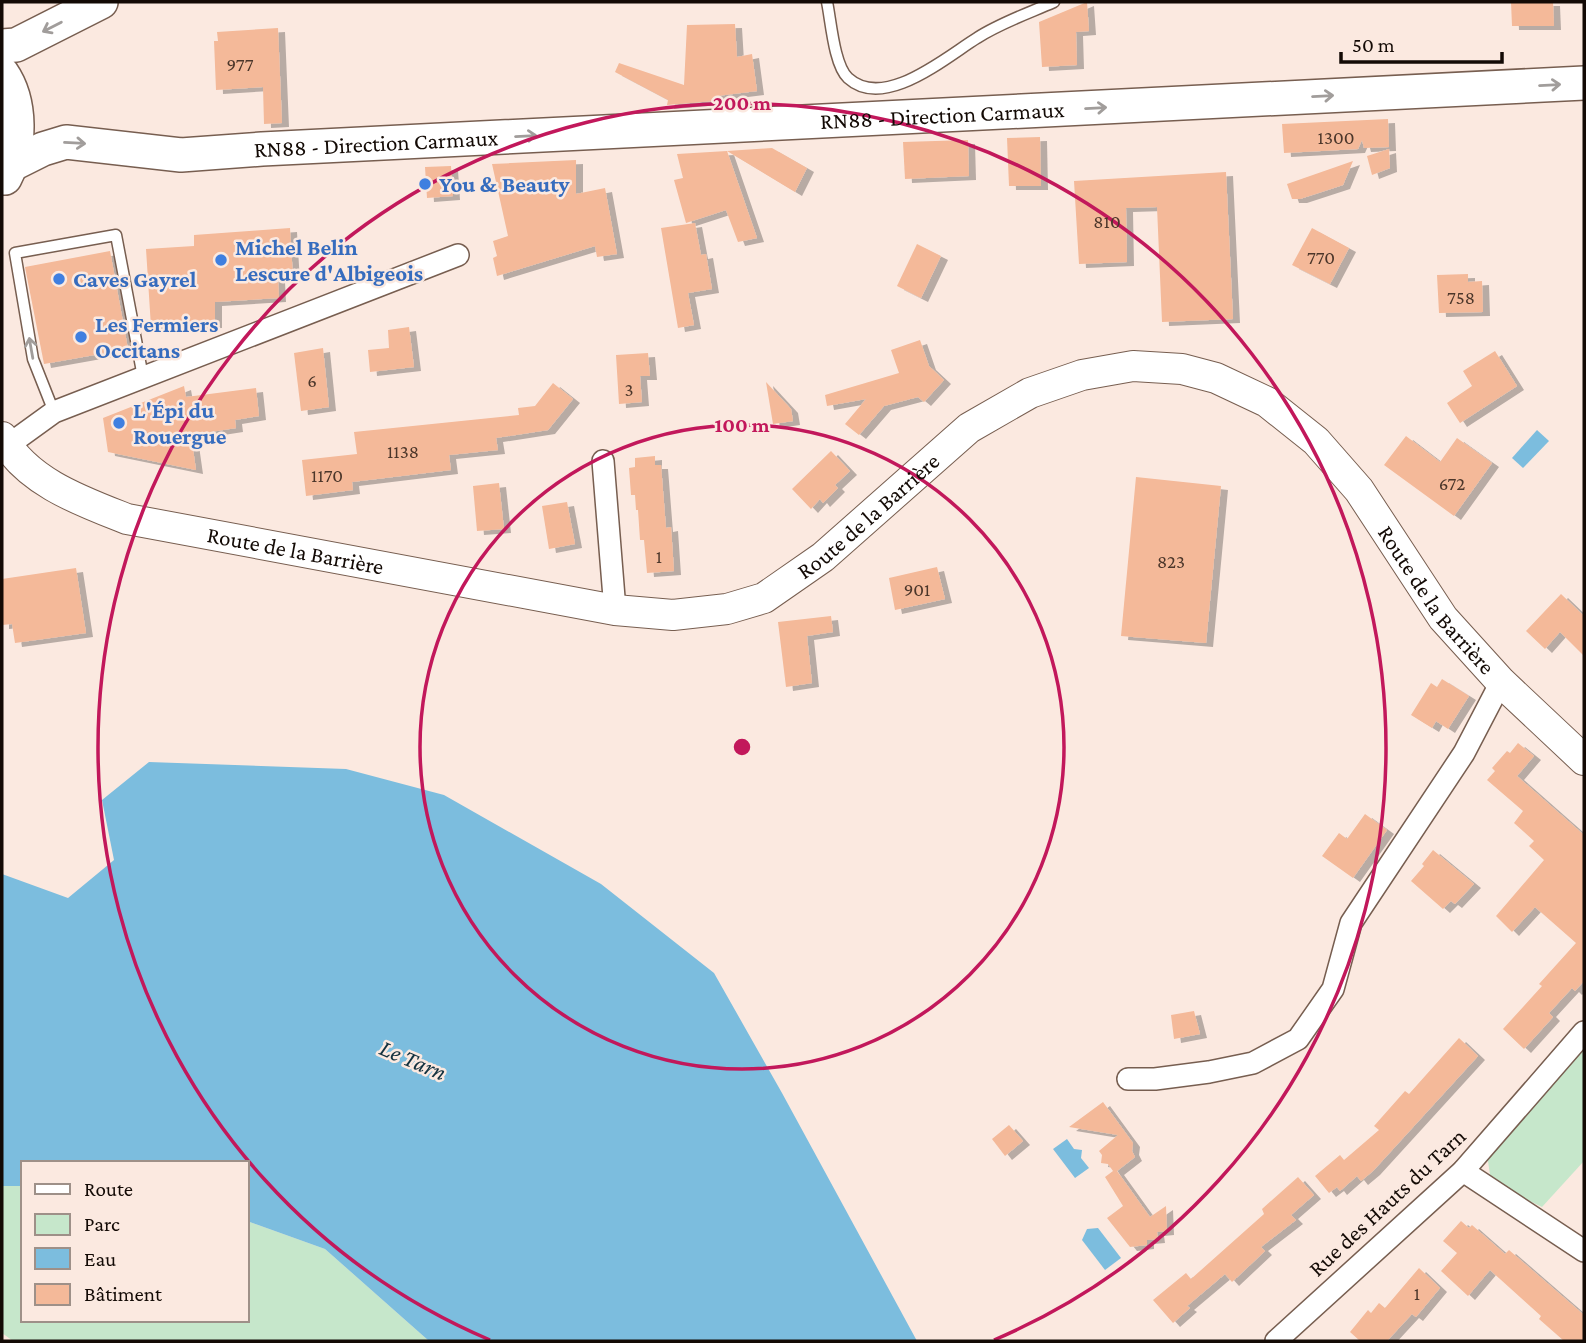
<svg xmlns="http://www.w3.org/2000/svg" width="1586" height="1343" font-family="'Crimson Pro',serif">
<style>
.green{fill:#c6e7cb}
.water{fill:#7cbdde}
.building{fill:#f4b999;filter:url(#shadow)}
.lines{fill:none;stroke-linecap:round;stroke-linejoin:round}
.lane-casing{stroke:#775e50;stroke-width:13}
.street-casing{stroke:#775e50;stroke-width:24}
.secondary-casing{stroke:#775e50;stroke-width:32}
.primary-casing{stroke:#775e50;stroke-width:36}
.lane{stroke:#fff;stroke-width:10}
.street{stroke:#fff;stroke-width:21}
.secondary{stroke:#fff;stroke-width:30}
.primary{stroke:#fff;stroke-width:33}
.oneway{stroke:#a19d9b}
.ring{fill:none;stroke:#c2185b;stroke-width:3.5}
.shop-dot{fill:#3f7fe0;stroke:#fbe9e0;stroke-width:2.5}
.labels{text-anchor:middle;stroke-width:5;stroke-linejoin:round;paint-order:stroke}
.number-label{font-size:19px;fill:#4b362a}
.street-label{font-size:23px;fill:#130a05;stroke:#fbe9e0}
.shop-label{font-size:23px;font-weight:bold;fill:#366cbe;stroke:#fbe9e0;text-anchor:start}
.water-label{font-size:24px;font-style:italic;fill:#12313f;stroke:#fbe9e0}
.centre{fill:#c2185b;stroke:#fbe9e0;stroke-width:3.5}
.ring-label{font-size:21px;text-anchor:middle;font-weight:bold;fill:#c2185b;stroke:#fbe9e0;stroke-width:5;stroke-linejoin:round;paint-order:stroke}
</style>
<defs>
<filter id="shadow"><feDropShadow dx="7" dy="4" stdDeviation="0" flood-color="#0004"/></filter>
</defs>
<rect width="100%" height="100%" fill="#fbe9e0"/>
<g class="green">
<polygon points="1584,1047 1584,1161 1542,1207 1491,1182 1487,1154"/>
<polygon points="2,1186 23,1186 23,1320 247,1320 247,1221 325,1249 429,1341 13,1341 2,1333"/>
</g>
<g class="water">
<polygon points="1537,430 1549,441 1523,468 1512,458"/>
<polygon points="149,762 346,769 444,795 601,884 714,973 782,1093 917,1341 429,1341 325,1249 247,1221 247,1163 23,1163 23,1186 2,1186 2,874 68,898 114,860 102,800"/>
<polygon points="1067,1139 1074,1149 1082,1150 1081,1158 1089,1168 1075,1178 1053,1149"/>
<polygon points="1098,1228 1121,1258 1105,1270 1082,1240 1087,1229"/>
</g>
<g class="building">
<polygon points="1087,2 1089,31 1076,32 1077,65 1042,67 1039,22"/>
<polygon points="1511,2 1553,2 1554,26 1512,26"/>
<polygon points="735,24 737,57 752,54 757,91 717,96 725,100 667,105 668,100 615,72 619,63 684,85 687,25"/>
<polygon points="278,28 282,123 264,124 263,87 216,90 214,41 218,41 217,32"/>
<polygon points="1388,119 1389,147 1364,148 1362,140 1358,149 1284,153 1282,124"/>
<polygon points="1040,137 1041,186 1009,186 1007,138"/>
<polygon points="968,140 969,176 905,179 903,142"/>
<polygon points="772,148 807,168 795,192 727,151 757,238 738,242 726,210 686,223 674,180 683,178 677,154 727,151"/>
<polygon points="1389,149 1390,168 1372,175 1367,156"/>
<polygon points="576,160 576,194 605,188 617,254 597,257 595,246 497,276 493,258 497,256 493,241 508,236 492,164"/>
<polygon points="1353,161 1343,185 1300,199 1292,199 1287,184"/>
<polygon points="451,166 453,196 427,198 425,167"/>
<polygon points="1226,172 1233,319 1162,322 1157,207 1126,208 1127,262 1079,264 1074,181"/>
<polygon points="695,223 701,255 706,254 712,289 688,293 694,325 678,328 661,228"/>
<polygon points="290,228 293,278 278,278 279,298 215,302 215,324 151,327 146,249 194,246 194,235"/>
<polygon points="1312,228 1349,248 1330,284 1292,265"/>
<polygon points="917,244 941,256 921,298 897,286"/>
<polygon points="110,251 128,349 44,364 25,267"/>
<polygon points="1468,274 1468,282 1482,281 1483,312 1439,313 1437,275"/>
<polygon points="409,327 414,367 370,372 368,350 389,348 388,330"/>
<polygon points="920,340 929,366 944,380 924,402 918,397 884,406 859,435 845,424 866,399 827,406 825,395 899,373 891,350"/>
<polygon points="323,348 329,407 301,411 294,353"/>
<polygon points="1495,351 1517,386 1460,423 1447,403 1472,386 1463,371"/>
<polygon points="648,353 650,376 640,376 642,402 619,404 616,355"/>
<polygon points="766,382 791,409 793,421 773,424"/>
<polygon points="553,383 573,399 548,430 496,438 498,450 449,455 451,470 352,482 353,490 306,496 302,460 357,454 354,432 519,415 518,408 535,406"/>
<polygon points="184,386 186,397 256,388 259,416 235,420 236,428 191,435 196,470 108,452 103,418"/>
<polygon points="1406,436 1440,462 1457,438 1492,463 1454,516 1384,465"/>
<polygon points="831,451 850,471 835,485 838,488 823,503 820,499 811,509 792,489"/>
<polygon points="655,456 655,465 661,465 666,528 671,527 674,571 647,573 644,540 640,540 638,510 636,510 635,495 631,495 629,468 635,467 635,458"/>
<polygon points="1136,477 1221,486 1206,643 1121,636"/>
<polygon points="499,483 504,529 477,531 473,486"/>
<polygon points="567,502 575,544 549,549 542,506"/>
<polygon points="937,567 945,599 895,610 889,578"/>
<polygon points="76,568 86,633 15,643 12,624 2,625 2,579"/>
<polygon points="1561,594 1584,616 1584,656 1560,632 1545,649 1526,631"/>
<polygon points="831,616 833,632 807,636 812,683 786,687 778,622"/>
<polygon points="1442,679 1469,696 1448,729 1436,721 1432,728 1411,715 1431,683 1437,687"/>
<polygon points="1518,743 1534,756 1517,776 1584,835 1584,981 1575,991 1572,988 1549,1013 1553,1017 1524,1049 1503,1029 1542,986 1539,984 1576,943 1535,907 1512,932 1496,916 1544,860 1529,846 1534,841 1514,823 1523,811 1487,780 1495,771 1492,768 1507,751 1510,753"/>
<polygon points="1365,814 1387,830 1353,878 1322,856 1339,833 1347,839"/>
<polygon points="1433,850 1474,884 1455,904 1451,901 1443,909 1411,881 1424,866 1422,864"/>
<polygon points="1194,1011 1200,1034 1174,1039 1171,1015"/>
<polygon points="1459,1038 1478,1056 1373,1171 1361,1181 1357,1176 1340,1191 1337,1187 1329,1193 1315,1176 1340,1155 1344,1160 1379,1130 1374,1126 1405,1091 1409,1094"/>
<polygon points="1103,1102 1133,1143 1132,1151 1135,1157 1117,1171 1150,1217 1166,1206 1167,1231 1157,1232 1158,1239 1147,1240 1147,1245 1130,1247 1107,1218 1123,1206 1105,1177 1113,1171 1108,1164 1101,1163 1102,1155 1099,1151 1118,1135 1069,1127"/>
<polygon points="1009,1125 1023,1141 1005,1156 992,1139"/>
<polygon points="1298,1177 1314,1195 1291,1215 1296,1220 1261,1247 1265,1251 1232,1282 1225,1274 1187,1306 1190,1308 1173,1323 1153,1300 1186,1273 1191,1279 1264,1214 1262,1209"/>
<polygon points="1461,1221 1469,1228 1472,1225 1505,1254 1509,1250 1584,1315 1584,1341 1564,1341 1539,1319 1541,1316 1490,1270 1468,1296 1441,1271 1457,1253 1443,1241"/>
<polygon points="1419,1268 1440,1288 1416,1317 1412,1314 1387,1341 1360,1341 1350,1332 1368,1310 1371,1313 1379,1303 1385,1308"/>
</g>
<g class="lines">
<defs>
<g id="lane">
<path d="M827,2C831,21 834,65 848,78C884,111 946,57 977,38C1000,23 1029,13 1054,2"/>
<polyline points="54,412 33,359 15,253 116,235 143,377"/>
</g>
<g id="street">
<polyline points="7,446 54,412 458,255"/>
<polyline points="603,461 615,610"/>
<polyline points="1128,1079 1155,1079 1209,1072 1253,1063 1298,1039 1333,989 1351,923 1464,753 1501,682"/>
<polyline points="1463,1171 1584,1251"/>
<polyline points="1276,1341 1463,1171 1584,1032"/>
</g>
<g id="secondary">
<path id="s1" d="M2,437C27,482 81,501 127,519L615,610L673,615L727,609L764,598L823,557L969,428L1030,393L1082,375L1133,366L1182,369L1216,378L1267,402L1316,441L1359,490L1443,618L1501,682L1584,760"/>
</g>
<g id="primary">
<polyline points="2,46 16,45 101,2"/>
<path d="M2,73C22,102 21,147 5,178"/>
<path id="s2" d="M11,165L43,149L66,142L181,155L262,149L1584,83"/>
</g>
</defs>
<use href="#lane" class="lane-casing"/>
<use href="#street" class="street-casing"/>
<use href="#secondary" class="secondary-casing"/>
<use href="#primary" class="primary-casing"/>
<use href="#lane" class="lane"/>
<use href="#street" class="street"/>
<use href="#secondary" class="secondary"/>
<use href="#primary" class="primary"/>
</g>
<defs><path id="oneway-shaft" d="M-6 0H5M1.5-3L5.5 0L1.5 3" fill="none" stroke-width="1.6" stroke-linecap="round" stroke-linejoin="round" transform="scale(1.75)"/></defs>
<g class="oneway">
<use href="#oneway-shaft" transform="translate(52 27) rotate(153)"/>
<use href="#oneway-shaft" transform="translate(1550 85) rotate(-3)"/>
<use href="#oneway-shaft" transform="translate(1323 96) rotate(-3)"/>
<use href="#oneway-shaft" transform="translate(1096 108) rotate(-3)"/>
<use href="#oneway-shaft" transform="translate(526 136) rotate(-3)"/>
<use href="#oneway-shaft" transform="translate(75 143) rotate(3)"/>
<use href="#oneway-shaft" transform="translate(31 348) rotate(-100)"/>
</g>
<g class="ring">
<circle cx="742" cy="747" r="322"/>
<path d="M490 1340A644 644 0 1 1 994 1340"/>
</g>
<g class="shop-dot">
<circle cx="425" cy="184" r="7"/>
<circle cx="221" cy="260" r="7"/>
<circle cx="59" cy="279" r="7"/>
<circle cx="81" cy="337" r="7"/>
<circle cx="119" cy="423" r="7"/>
</g>
<g class="labels">
<g class="number-label">
<text x="240" y="71">977</text>
<text x="1336" y="144">1300</text>
<text x="1107" y="228">810</text>
<text x="1321" y="264">770</text>
<text x="1461" y="304">758</text>
<text x="312" y="387">6</text>
<text x="629" y="396">3</text>
<text x="403" y="458">1138</text>
<text x="327" y="482">1170</text>
<text x="1452" y="490">672</text>
<text x="659" y="563">1</text>
<text x="1171" y="568">823</text>
<text x="917" y="596">901</text>
<text x="1417" y="1300">1</text>
</g>
<g class="street-label">
<text dy="8" stroke="none"><textPath href="#s2" startOffset="938">RN88 - Direction Carmaux</textPath></text>
<text dy="8" stroke="none"><textPath href="#s2" startOffset="371">RN88 - Direction Carmaux</textPath></text>
<text dy="8" stroke="none"><textPath href="#s1" startOffset="933">Route de la Barrière</textPath></text>
<text dy="8" stroke="none"><textPath href="#s1" startOffset="324">Route de la Barrière</textPath></text>
<text dy="8" stroke="none"><textPath href="#s1" startOffset="1647">Route de la Barrière</textPath></text>
<text transform="translate(1387 1202) rotate(-43)" y="8">Rue des Hauts du Tarn</text>
</g>
<g class="shop-label">
<text x="439" y="192">You &amp; Beauty</text>
<text x="235" y="255">Michel Belin<tspan x="235" dy="26">Lescure d'Albigeois</tspan></text>
<text x="73" y="287">Caves Gayrel</text>
<text x="95" y="332">Les Fermiers<tspan x="95" dy="26">Occitans</tspan></text>
<text x="133" y="418">L'Épi du<tspan x="133" dy="26">Rouergue</tspan></text>
</g>
<g class="water-label">
<text transform="translate(413 1060) rotate(23)" y="8">Le Tarn</text>
</g>
</g>
<circle cx="742" cy="747" r="10" class="centre"/>
<g class="ring-label">
<text x="742" y="110">200 m</text>
<text x="742" y="432">100 m</text>
</g>
<rect width="1586" height="1343" fill="none" stroke="#130a05" stroke-width="7"/>
<rect x="21" y="1161" width="228" height="161" fill="#fbe9e0" stroke="#9e9088" stroke-width="2"/>
<rect x="35" y="1184" width="35" height="10" fill="#ffffff" stroke="#9e9088" stroke-width="2"/>
<text x="84" y="1196" font-size="21" fill="#130a05">Route</text>
<rect x="35" y="1214" width="35" height="21" fill="#c6e7cb" stroke="#9e9088" stroke-width="2"/>
<text x="84" y="1231" font-size="21" fill="#130a05">Parc</text>
<rect x="35" y="1248" width="35" height="21" fill="#7cbdde" stroke="#9e9088" stroke-width="2"/>
<text x="84" y="1266" font-size="21" fill="#130a05">Eau</text>
<rect x="35" y="1284" width="35" height="21" fill="#f4b999" stroke="#9e9088" stroke-width="2"/>
<text x="84" y="1301" font-size="21" fill="#130a05">Bâtiment</text>
<path d="M1341 52v10h161v-10" fill="none" stroke="#130a05" stroke-width="3.5"/>
<text x="1352" y="52" font-size="21" fill="#130a05" stroke="#fbe9e0" stroke-width="5" paint-order="stroke">50 m</text>
</svg>
